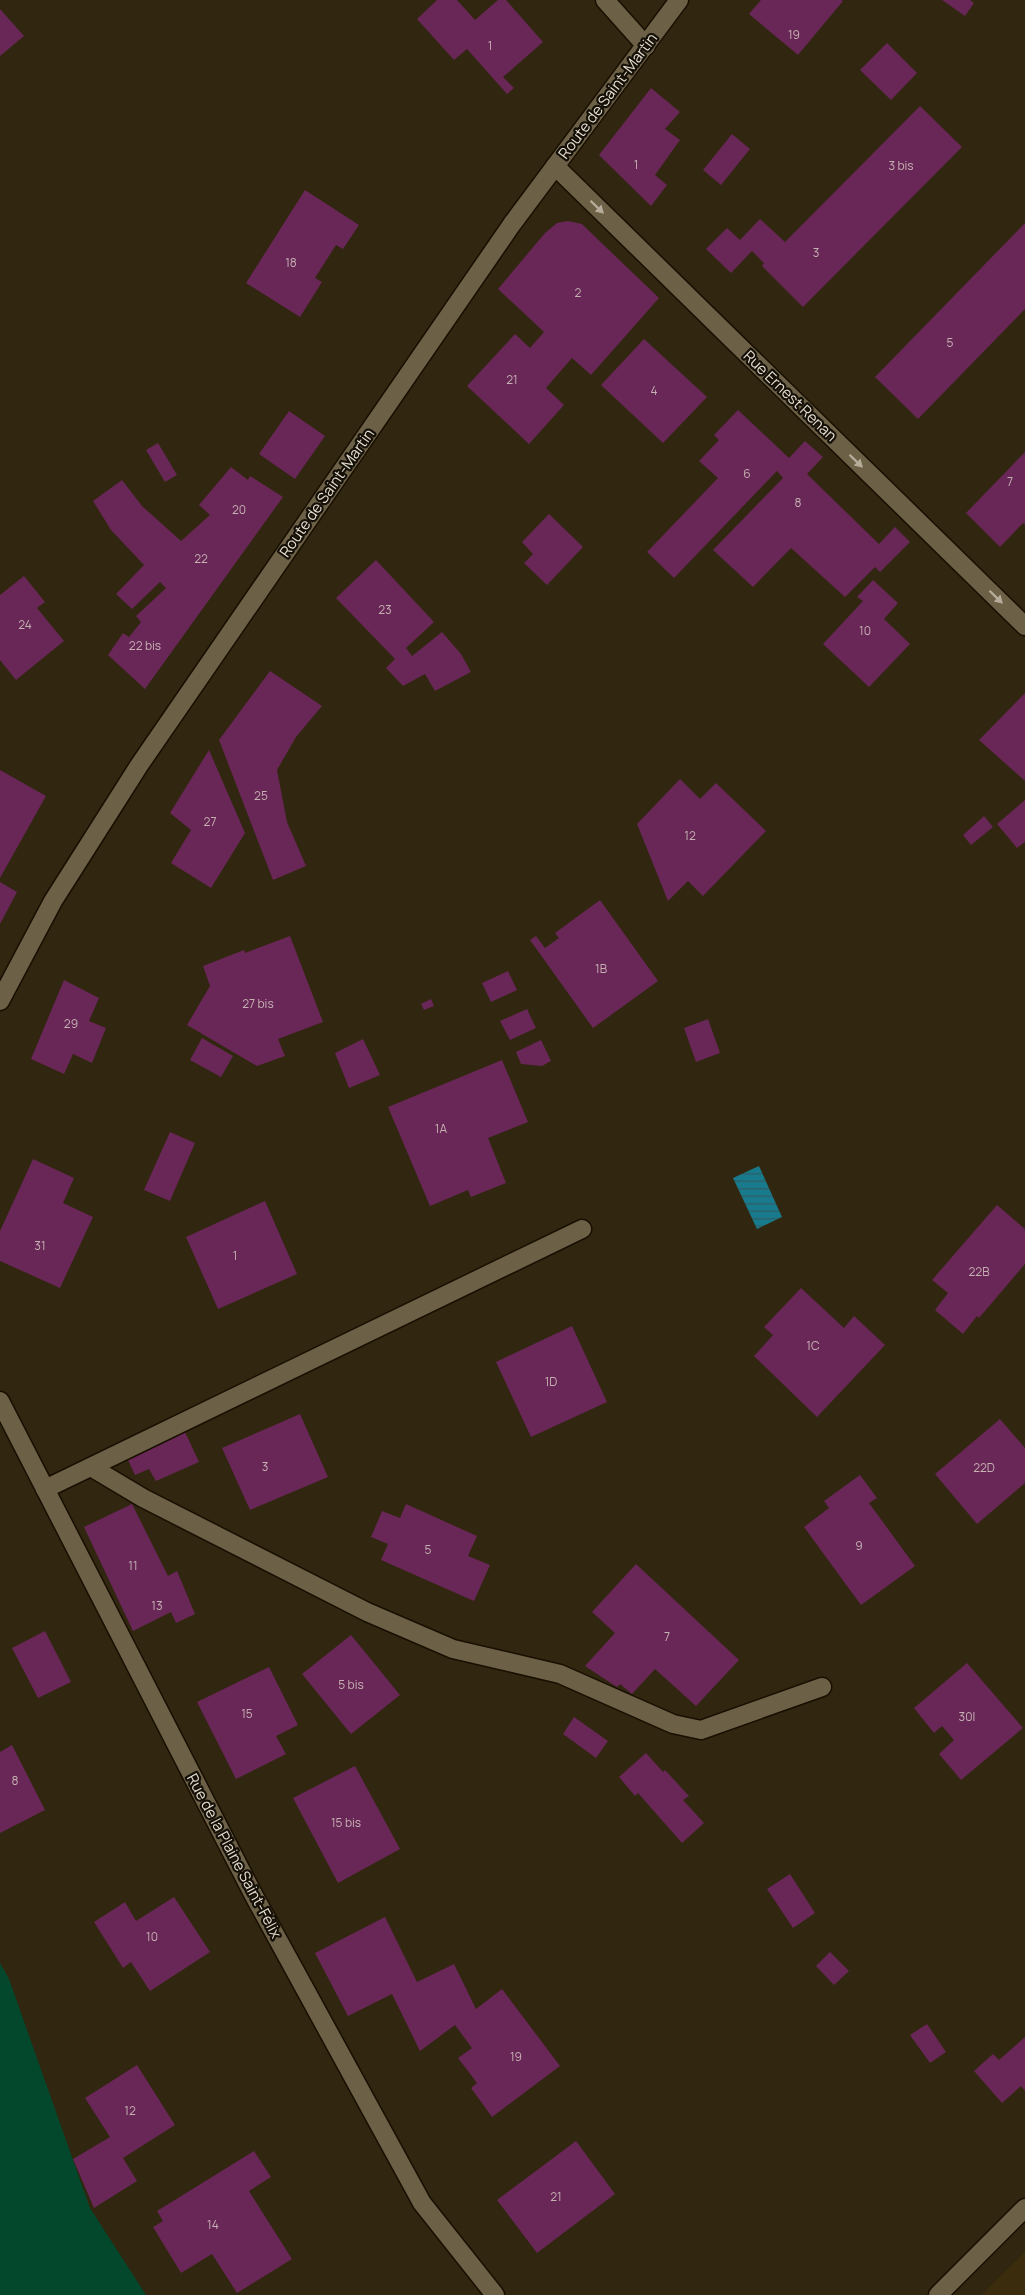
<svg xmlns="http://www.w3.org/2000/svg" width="1025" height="2295" font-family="Manrope,sans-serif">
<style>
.built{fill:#3a2c0c}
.grass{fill:#03482d}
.water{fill:url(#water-rules)}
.building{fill:#682757}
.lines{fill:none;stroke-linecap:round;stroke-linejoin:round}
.service-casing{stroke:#190f00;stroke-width:21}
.minor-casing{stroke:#190f00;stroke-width:21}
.secondary-casing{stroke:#190f00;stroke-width:21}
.service{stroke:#6c6047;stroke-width:18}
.minor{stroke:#6c6047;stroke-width:18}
.secondary{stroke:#6c6047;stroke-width:18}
.oneway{fill:#b5ac9a}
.labels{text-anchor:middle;stroke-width:4.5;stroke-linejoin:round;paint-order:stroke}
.number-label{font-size:12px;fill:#c6b1b2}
.street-label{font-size:15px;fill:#e6dfd1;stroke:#151007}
</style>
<defs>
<pattern id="water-rules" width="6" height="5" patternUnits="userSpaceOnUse" patternTransform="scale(1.5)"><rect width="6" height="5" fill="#177b8d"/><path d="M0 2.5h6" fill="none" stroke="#2c626a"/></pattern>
</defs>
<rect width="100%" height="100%" fill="#31260f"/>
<polygon class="built" points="1025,2252 1025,2295 981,2295"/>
<polygon class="grass" points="0,1963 9,1979 90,2208 146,2295 0,2295"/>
<polygon class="water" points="759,1166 782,1217 757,1229 733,1178"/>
<g class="building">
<polygon points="437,0 457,0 475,20 498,0 506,0 543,42 503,77 514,88 507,94 467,49 454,60 417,19"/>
<polygon points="761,0 841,0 843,1 798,55 749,14"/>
<polygon points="942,0 970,0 974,3 965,16"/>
<polygon points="0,9 24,36 0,56"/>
<polygon points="887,43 917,73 891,100 860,70"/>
<polygon points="651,88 680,112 665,129 680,140 655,175 667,185 651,206 599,155"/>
<polygon points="920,106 962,147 803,307 762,266 764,263 752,251 731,273 706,249 727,228 740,240 760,219 785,242"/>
<polygon points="732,134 750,149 721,185 703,170"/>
<polygon points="305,190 359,225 343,249 336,245 315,278 322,282 300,317 246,283"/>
<polygon points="568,221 582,224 586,228 659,298 591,375 572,358 546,388 564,405 529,444 467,386 515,334 530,348 544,332 498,289 545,233 557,223"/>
<polygon points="1025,223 1025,309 918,419 875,377"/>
<polygon points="644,339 707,397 663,443 601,385"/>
<polygon points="738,410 789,458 805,441 823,457 807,474 879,544 895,527 910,542 880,572 875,567 845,597 791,548 753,587 713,550 783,478 777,471 674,578 647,552 718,478 699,461 719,440 714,435"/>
<polygon points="289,411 325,436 295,479 259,454"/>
<polygon points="158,443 177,475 165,482 146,450"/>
<polygon points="1025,452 1025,525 1023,523 1000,547 966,513"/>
<polygon points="231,467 248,480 250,476 283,497 145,689 108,655 123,633 129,637 141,622 136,616 166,588 160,582 132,609 116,594 144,565 111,530 93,501 122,480 142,506 181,541 210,515 199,505"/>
<polygon points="549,514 583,547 547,585 524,563 533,554 522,542"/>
<polygon points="376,560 434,622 406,648 412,656 442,632 461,654 471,672 435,691 425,674 403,686 386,668 395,659 336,598"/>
<polygon points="24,576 45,602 37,608 64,641 16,680 0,660 0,595"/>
<polygon points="873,580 898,603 884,619 910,644 869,687 823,644 863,601 857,597"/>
<polygon points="270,671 322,706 296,737 277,770 287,822 306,866 273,880 219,740"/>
<polygon points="1025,693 1025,781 979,740"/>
<polygon points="209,750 245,833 211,888 171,863 191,830 170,813"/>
<polygon points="0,770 46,796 0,878"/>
<polygon points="680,779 700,799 716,783 766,831 703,896 688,881 668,901 637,824"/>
<polygon points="1025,800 1025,842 1017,848 997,824"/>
<polygon points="984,816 993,827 971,845 963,835"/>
<polygon points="0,882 17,892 0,924"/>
<polygon points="600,900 658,981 593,1028 530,940 536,936 545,948 559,938 555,933"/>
<polygon points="290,936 323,1022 278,1039 285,1056 257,1066 187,1025 210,986 203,966 244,950 245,953"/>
<polygon points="508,971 517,990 491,1002 482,983"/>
<polygon points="64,980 99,998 89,1021 106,1028 92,1063 73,1054 64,1074 31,1059"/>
<polygon points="431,999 434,1006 424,1010 421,1004"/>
<polygon points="527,1009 536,1028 510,1040 500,1021"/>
<polygon points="708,1019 720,1053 696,1062 684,1028"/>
<polygon points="202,1038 233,1056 221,1077 190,1060"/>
<polygon points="363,1039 380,1075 349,1088 335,1053"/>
<polygon points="541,1040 551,1061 542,1066 521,1064 516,1052"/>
<polygon points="502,1060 528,1122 488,1138 506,1183 471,1197 468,1190 430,1206 388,1107"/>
<polygon points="170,1132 195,1143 170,1201 144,1190"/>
<polygon points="33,1159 74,1178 63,1203 93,1217 60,1288 0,1261 0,1231"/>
<polygon points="265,1201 297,1274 218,1309 186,1237"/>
<polygon points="997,1205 1025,1229 1025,1264 979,1318 977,1316 963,1334 935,1310 948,1293 932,1280"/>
<polygon points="801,1288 844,1328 854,1316 885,1345 817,1417 754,1356 773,1335 764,1327"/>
<polygon points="572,1326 607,1402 531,1437 496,1362"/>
<polygon points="300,1414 328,1477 250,1510 222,1448"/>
<polygon points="1000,1419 1025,1448 1025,1483 977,1524 935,1474"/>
<polygon points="185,1432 199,1462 156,1481 149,1469 135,1475 127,1458"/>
<polygon points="860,1475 877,1498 869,1503 915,1566 861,1605 804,1527 829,1508 824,1501"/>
<polygon points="132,1504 168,1576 177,1571 195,1614 176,1623 171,1612 133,1631 84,1527"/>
<polygon points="406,1504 477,1536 468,1556 490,1565 474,1601 381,1560 388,1544 371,1537 382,1511 400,1518"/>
<polygon points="636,1564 739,1660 696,1706 655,1669 632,1694 620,1684 617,1687 585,1666 615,1633 592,1612"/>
<polygon points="45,1631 71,1682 38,1698 12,1648"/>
<polygon points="351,1635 400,1695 351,1734 302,1674"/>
<polygon points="967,1663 1023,1728 961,1780 939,1754 954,1740 942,1726 934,1733 914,1708"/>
<polygon points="269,1667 298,1725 276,1736 286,1754 236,1779 197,1702"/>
<polygon points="574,1717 608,1741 596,1758 563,1734"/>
<polygon points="12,1745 45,1810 0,1833 0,1752"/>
<polygon points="646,1753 663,1772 665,1770 689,1796 683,1800 704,1823 682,1843 638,1793 635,1796 619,1777"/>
<polygon points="355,1766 400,1849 338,1883 293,1798"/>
<polygon points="790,1874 815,1913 793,1928 767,1889"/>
<polygon points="174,1897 210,1952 150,1991 131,1962 123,1968 94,1922 125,1902 136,1921"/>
<polygon points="385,1917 417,1982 454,1964 476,2009 502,1989 560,2066 492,2117 471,2088 477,2083 458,2058 472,2048 455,2025 420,2051 392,1994 348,2016 315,1953"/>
<polygon points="830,1952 849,1971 834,1985 816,1966"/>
<polygon points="927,2024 946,2052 930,2063 910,2035"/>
<polygon points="1025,2037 1025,2091 1021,2086 1002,2103 974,2071 993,2054 999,2060"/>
<polygon points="137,2065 175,2125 123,2158 137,2181 94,2208 73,2159 110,2137 85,2098"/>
<polygon points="576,2141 615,2194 537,2253 497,2200"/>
<polygon points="254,2151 271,2177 249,2191 292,2259 237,2293 212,2254 181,2273 153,2227 163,2221 157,2211"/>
</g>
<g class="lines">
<defs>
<g id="service">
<polyline points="91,1467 143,1498 367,1612 453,1649 560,1674 673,1724 701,1730 822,1687"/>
<polyline points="45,1489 582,1229"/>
</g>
<g id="minor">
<polyline points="605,0 646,46"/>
<polyline points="555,166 1025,626"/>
<polyline points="0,1401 253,1894 422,2203 495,2295"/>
<polyline points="938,2295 1025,2208"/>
</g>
<polyline id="secondary" points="0,1001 53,901 140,764 512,224 679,0"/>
</defs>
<use href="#service" class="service-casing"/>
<use href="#minor" class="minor-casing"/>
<use href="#secondary" class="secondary-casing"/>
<use href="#service" class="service"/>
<use href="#minor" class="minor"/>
<use href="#secondary" class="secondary"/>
</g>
<defs><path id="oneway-solid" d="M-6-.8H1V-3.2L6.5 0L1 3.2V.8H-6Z" transform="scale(1.5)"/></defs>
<g class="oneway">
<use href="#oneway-solid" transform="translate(597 207) rotate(44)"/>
<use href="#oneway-solid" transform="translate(856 461) rotate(44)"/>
<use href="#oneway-solid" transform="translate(996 597) rotate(44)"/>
</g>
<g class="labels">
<g class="number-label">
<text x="794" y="39">19</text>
<text x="490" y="50">1</text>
<text x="636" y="169">1</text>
<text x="901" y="170">3 bis</text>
<text x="816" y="257">3</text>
<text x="291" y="267">18</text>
<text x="578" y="297">2</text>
<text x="950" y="347">5</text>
<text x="512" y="384">21</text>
<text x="654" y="395">4</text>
<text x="747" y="478">6</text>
<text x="1010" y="486">7</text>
<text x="798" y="507">8</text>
<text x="239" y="514">20</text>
<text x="201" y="563">22</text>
<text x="385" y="614">23</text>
<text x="25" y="629">24</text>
<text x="865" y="635">10</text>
<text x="145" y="650">22 bis</text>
<text x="261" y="800">25</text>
<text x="210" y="826">27</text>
<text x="690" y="840">12</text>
<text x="601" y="973">1B</text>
<text x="258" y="1008">27 bis</text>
<text x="71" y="1028">29</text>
<text x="441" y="1133">1A</text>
<text x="40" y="1250">31</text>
<text x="235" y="1260">1</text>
<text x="979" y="1276">22B</text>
<text x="813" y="1350">1C</text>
<text x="551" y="1386">1D</text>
<text x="265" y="1471">3</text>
<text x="984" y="1472">22D</text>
<text x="859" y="1550">9</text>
<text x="428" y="1554">5</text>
<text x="133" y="1570">11</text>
<text x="157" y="1610">13</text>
<text x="667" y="1641">7</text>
<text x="351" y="1689">5 bis</text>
<text x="247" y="1718">15</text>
<text x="967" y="1721">30I</text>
<text x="15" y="1785">8</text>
<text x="346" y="1827">15 bis</text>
<text x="152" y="1941">10</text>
<text x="516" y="2061">19</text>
<text x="130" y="2115">12</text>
<text x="556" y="2201">21</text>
<text x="213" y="2229">14</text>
</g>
<g class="street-label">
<text transform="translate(608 96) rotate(-53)" y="5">Route de Saint-Martin</text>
<text transform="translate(790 396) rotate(44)" y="5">Rue Ernest Renan</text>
<text transform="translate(327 493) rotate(-55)" y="5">Route de Saint-Martin</text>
<text transform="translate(234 1856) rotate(62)" y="5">Rue de la Plaine Saint-Félix</text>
</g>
</g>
</svg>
